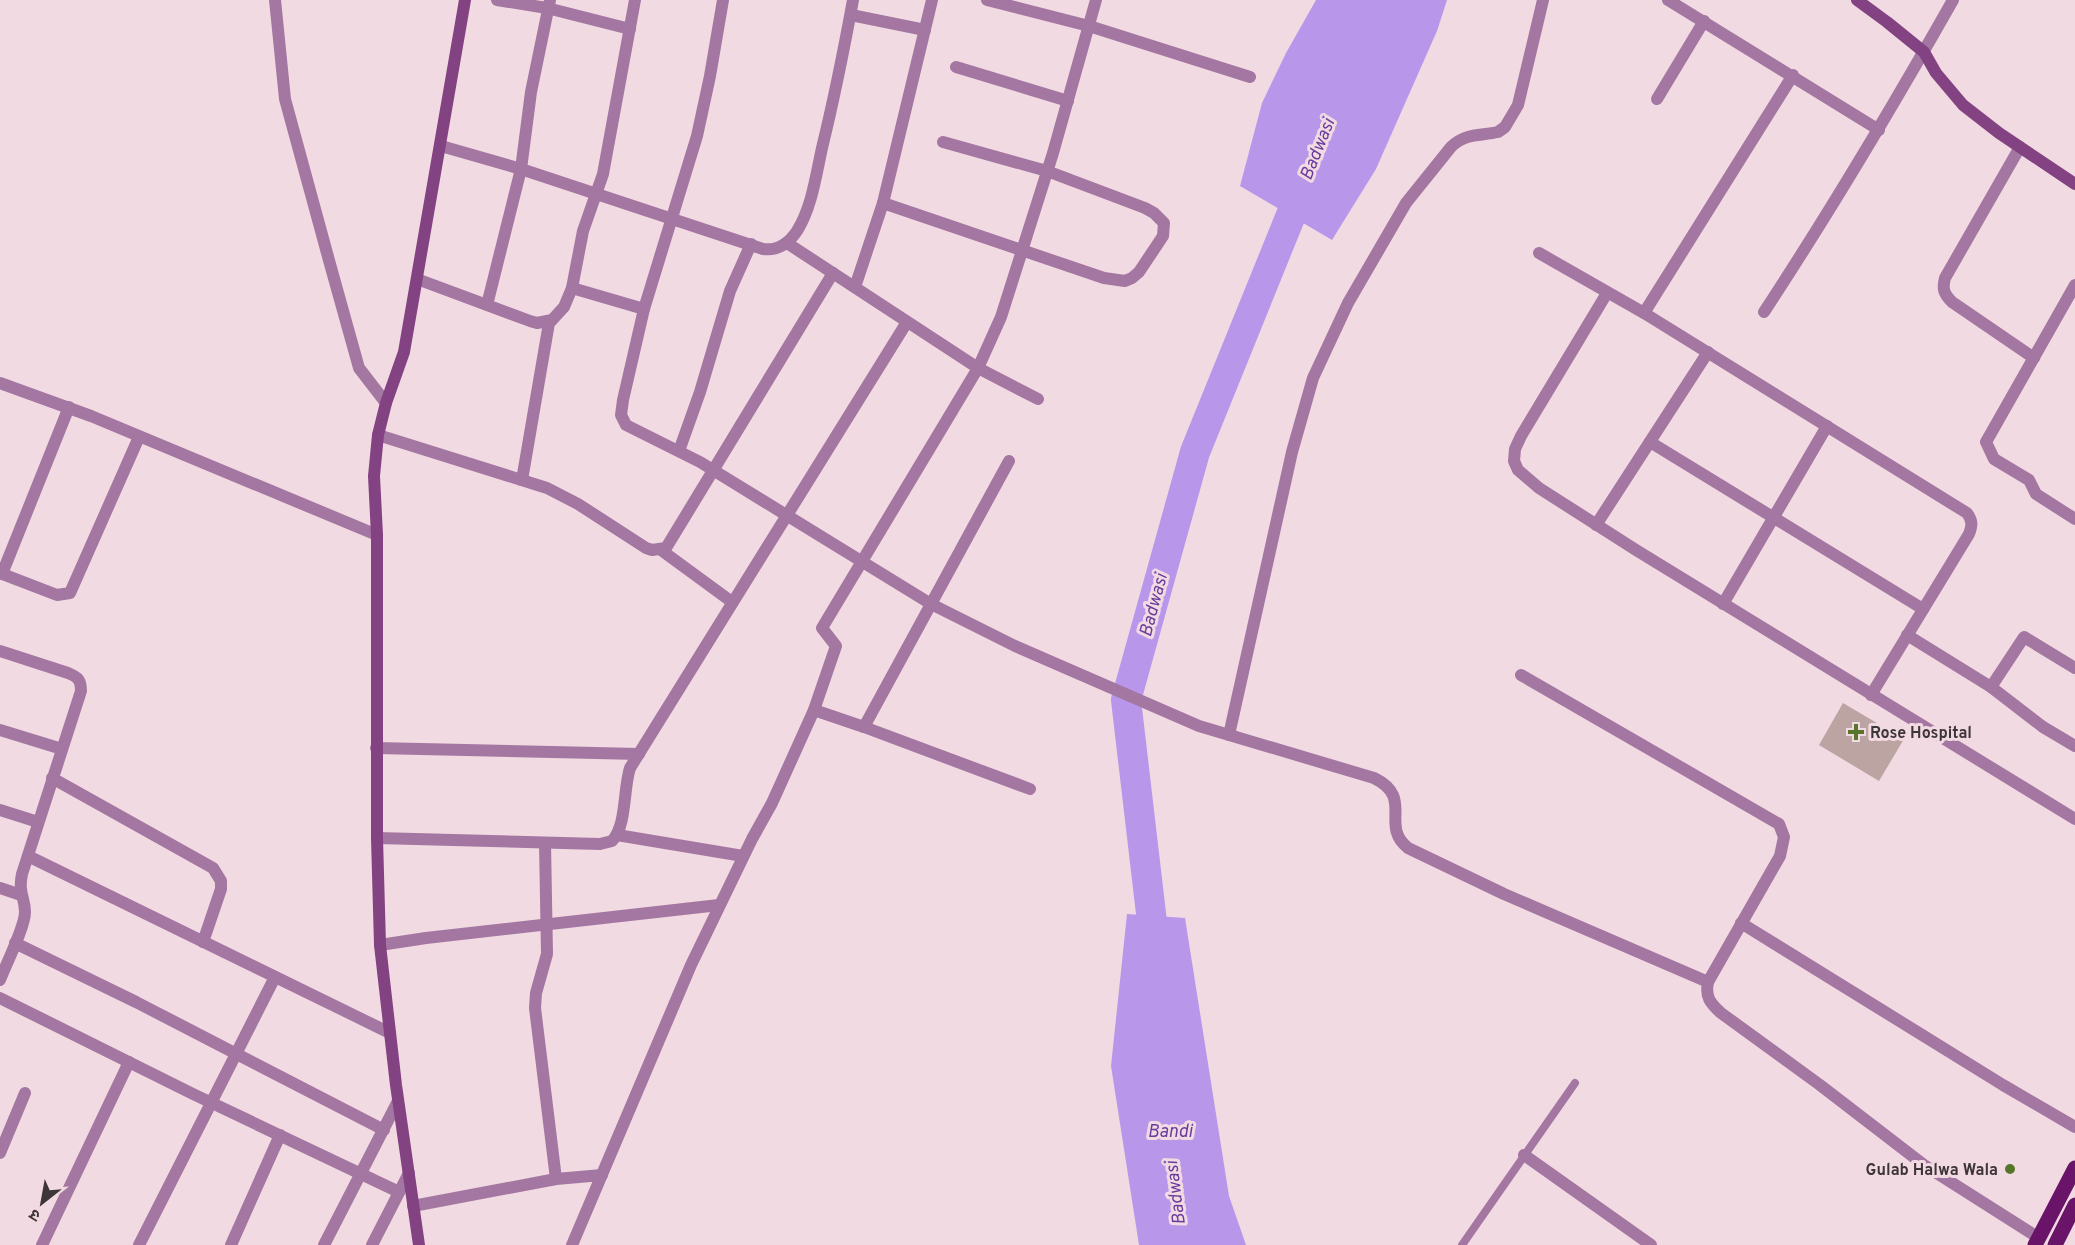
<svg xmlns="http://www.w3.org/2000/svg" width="2075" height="1245" font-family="Overpass,'Noto Sans Devanagari',sans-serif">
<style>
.water{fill:#b897ea}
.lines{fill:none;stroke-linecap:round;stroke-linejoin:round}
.river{stroke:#b897ea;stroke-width:30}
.building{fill:#bca4a3}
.lane{stroke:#a477a2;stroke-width:8}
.street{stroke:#a477a2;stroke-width:12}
.secondary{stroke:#834281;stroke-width:12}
.primary{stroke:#6a1469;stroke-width:15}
.poi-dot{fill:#56762c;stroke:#f2dae2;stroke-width:2}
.labels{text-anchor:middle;stroke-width:6;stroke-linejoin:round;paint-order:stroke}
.poi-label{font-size:16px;font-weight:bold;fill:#3e3538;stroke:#f2dae2;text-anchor:start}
.water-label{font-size:18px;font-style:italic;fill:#683c9c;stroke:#f2dae2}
</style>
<rect width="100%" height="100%" fill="#f2dae2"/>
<g class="water">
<polygon points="1316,0 1447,0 1437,31 1376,169 1332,240 1240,186 1262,103 1286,53"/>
<polygon points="1127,914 1185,918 1229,1196 1246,1245 1139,1245 1111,1066"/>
</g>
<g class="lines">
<polyline class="river" points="1156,956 1126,700 1195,452 1306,178"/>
</g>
<polygon class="building" points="1843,703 1904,739 1879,781 1819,745"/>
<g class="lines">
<polyline class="lane" points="1462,1245 1575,1083"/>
<g class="street">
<polyline points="275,0 285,99 330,264 359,368 386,403"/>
<polyline points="497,0 547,8 630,29"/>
<path d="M723,0L710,76L697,136L644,309L623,400L621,415L626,425L700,462L931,604L1015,646L1199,726L1374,778C1415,798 1379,825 1408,848L1504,894L1708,982"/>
<polyline points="987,0 1089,26 1250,77"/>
<polyline points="1668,0 1879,130"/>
<polyline points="851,15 925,30"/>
<polyline points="956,67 1068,101"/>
<polyline points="1657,99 1704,21"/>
<path d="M441,146L521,169L763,249C778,251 789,243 797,231C812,207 816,175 822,148C834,99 844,49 853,0"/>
<path d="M2020,147L1945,278C1942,289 1944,294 1952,302L2034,358"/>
<polyline points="883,203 1104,278 1125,281 1132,278 1139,272 1163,236 1164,223 1154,213 1145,208 1047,171 943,142"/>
<polyline points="787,243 978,368 1038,399"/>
<path d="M1539,253L1644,313L1967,513C1973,521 1972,526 1969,534L1871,695"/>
<polyline points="417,279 530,321 537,323 552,320 564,307 572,288 583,231 603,174 635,0"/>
<polyline points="2075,285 1986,442 1994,459 2029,480 2036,494 2075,519"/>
<polyline points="855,287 883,203 932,0"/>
<polyline points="572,288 644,309"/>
<polyline points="1607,293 1521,436 1515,449 1514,461 1518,470 1539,488 1636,550 2075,819"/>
<polyline points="487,305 521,169 531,92 550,0"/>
<path d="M1764,312C1831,210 1893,106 1953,0"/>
<polyline points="1644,313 1793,75"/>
<polyline points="0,383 91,416 377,535"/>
<polyline points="378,435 547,488 578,504 646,548 652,550 666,548 833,273"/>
<polyline points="1650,442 1923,609"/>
<polyline points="679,451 700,392 730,291 751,244"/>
<polyline points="522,480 549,323 552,320"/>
<polyline points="1596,525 1708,352"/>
<polyline points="661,550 732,602"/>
<polyline points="0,573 57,595 70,593 139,437"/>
<polyline points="2,574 69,407"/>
<polyline points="1723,604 1827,426"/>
<polyline points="1907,635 1991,687 2043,727 2075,746"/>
<path d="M0,651L68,673C78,677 81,680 81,691L22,874C18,894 25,897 25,912C25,927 6,964 0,980"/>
<path d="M1521,675L1779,824L1784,837L1780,856L1708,982C1705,997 1710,1003 1721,1013L1820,1085L1924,1165L2039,1238"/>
<polyline points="1991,687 2024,637 2075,668"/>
<polyline points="814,710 864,727 1030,789"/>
<polyline points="864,727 1009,461"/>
<polyline points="0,730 62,749"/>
<path d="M1229,735L1292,452L1313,378L1348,303L1406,203L1451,147C1465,133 1480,136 1498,132L1505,127L1518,105L1543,0"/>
<polyline points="376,748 639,754"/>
<polyline points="52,778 213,868 221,881 221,889 203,942"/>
<polyline points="0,810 38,822"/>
<polyline points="617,835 743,856"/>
<path d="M377,838L600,844L612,841C627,825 623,790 630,768L907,322"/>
<polyline points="545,843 547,954 536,993 535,1008 556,1179"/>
<polyline points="28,856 390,1033"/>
<polyline points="0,888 21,895"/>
<polyline points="1741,923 2003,1085 2075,1127"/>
<polyline points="15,943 136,1002 384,1130"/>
<polyline points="380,945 426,938 719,905"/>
<polyline points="0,998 193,1094 399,1192"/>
<polyline points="0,1153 25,1093"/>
<polyline points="1524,1155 1651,1245"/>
<polyline points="413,1206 556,1179 602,1175"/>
<polyline points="42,1245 129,1062"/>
<polyline points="139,1245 275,977"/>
<polyline points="231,1245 280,1135"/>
<polyline points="324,1245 398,1101"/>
<polyline points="372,1245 409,1173"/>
<polyline points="572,1245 691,965 752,839 772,803 814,710 836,646 822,628 978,368 1001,317 1053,153 1096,0"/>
</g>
<g class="secondary">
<polyline points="1857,0 1887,22 1924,52 1936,73 1963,105 1999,133 2075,184"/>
<polyline points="419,1245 396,1085 380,945 377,838 377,535 374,476 378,435 386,403 404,352 465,0"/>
</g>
<g class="primary">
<polyline points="2035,1245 2075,1168"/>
<polyline points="2055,1245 2075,1205"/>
</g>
</g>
<g class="poi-dot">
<path d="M1853 723h6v6h6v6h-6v6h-6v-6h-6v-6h6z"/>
<circle cx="2010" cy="1169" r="6"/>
</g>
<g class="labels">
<g class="poi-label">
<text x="1870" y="738">Rose Hospital</text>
<text x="1998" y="1175" text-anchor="end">Gulab Halwa Wala</text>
</g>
<g class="water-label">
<text transform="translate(1317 149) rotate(-68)" y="6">Badwasi</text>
<text transform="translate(1153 605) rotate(-75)" y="6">Badwasi</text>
<text x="1170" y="1137">Bandi</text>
<text transform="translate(1175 1193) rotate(-97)" y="6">Badwasi</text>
</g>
</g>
<g transform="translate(42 1203) rotate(211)" stroke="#f2dae2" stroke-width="4.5" paint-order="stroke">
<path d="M0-4.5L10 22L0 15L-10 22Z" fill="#3e3538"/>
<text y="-9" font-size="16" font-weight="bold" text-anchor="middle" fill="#3e3538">उ</text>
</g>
</svg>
